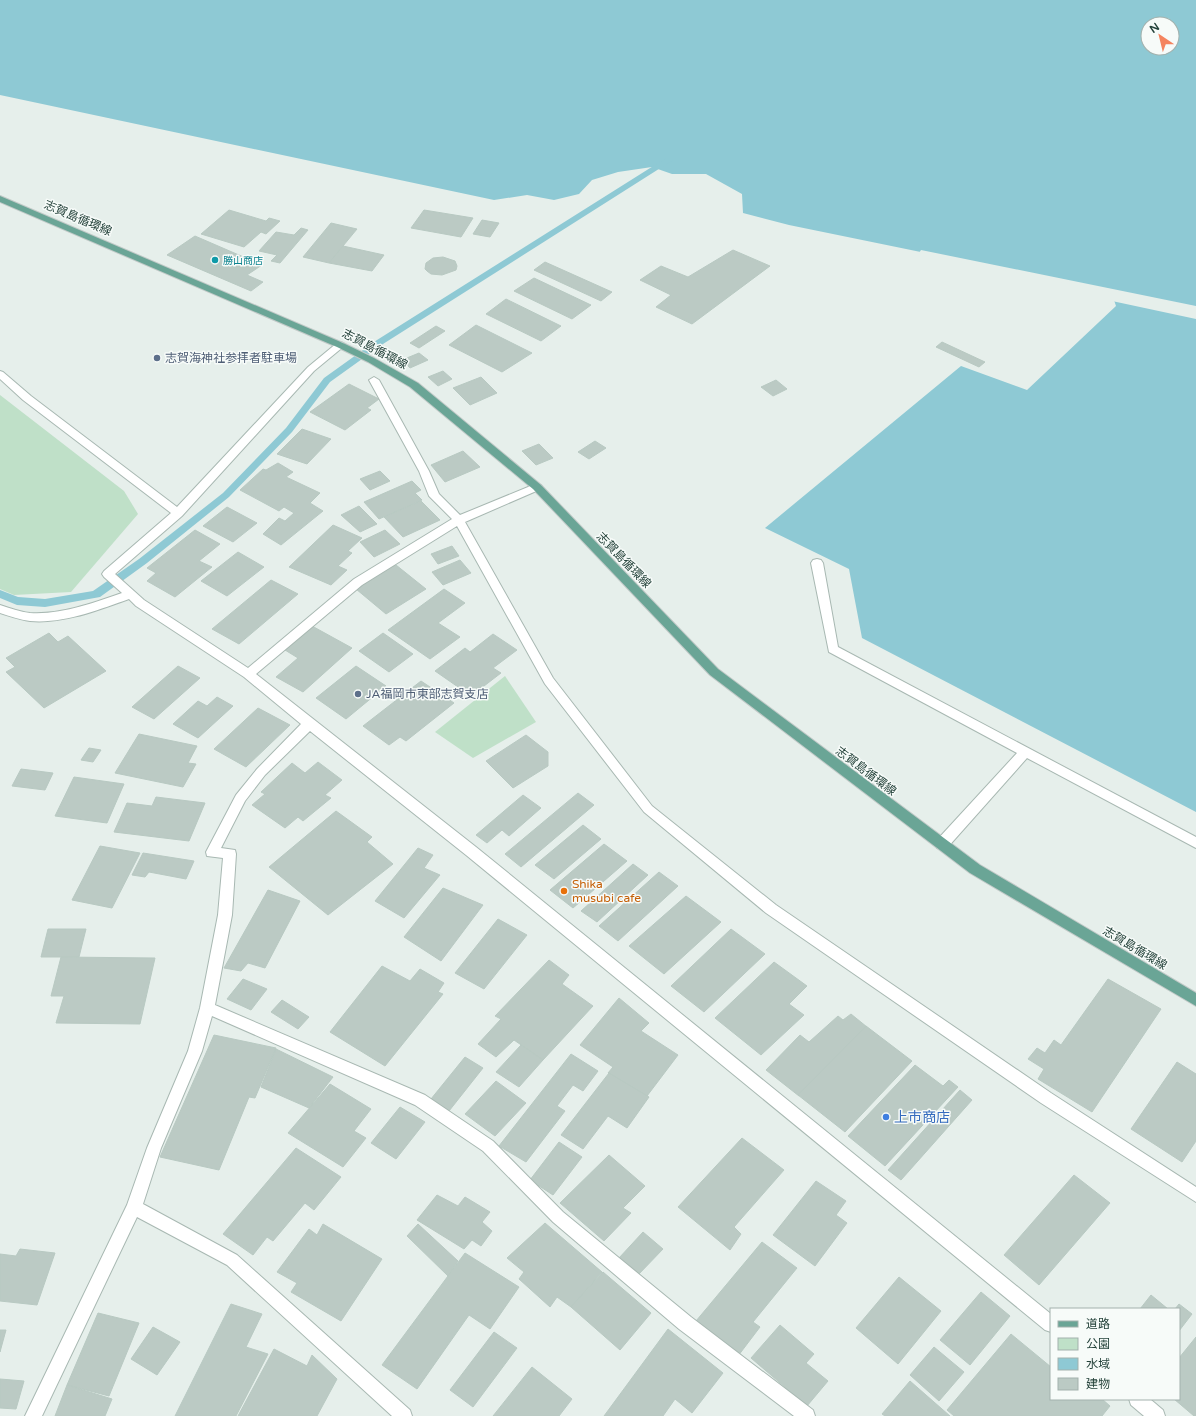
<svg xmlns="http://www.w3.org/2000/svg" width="1196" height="1416" font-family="'Varela Round','Noto Sans JP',sans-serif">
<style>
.green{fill:#bfe0c8}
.water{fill:#8ec9d4;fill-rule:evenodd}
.pier{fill:#e6efeb}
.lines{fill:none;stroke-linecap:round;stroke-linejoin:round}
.stream{fill:#8ec9d4;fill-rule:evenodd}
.building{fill:#bbcac4;stroke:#b8c9c2}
.minor-casing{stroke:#a8b8b2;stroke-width:2}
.major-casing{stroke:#c2cac8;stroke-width:2}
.minor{fill:#fff;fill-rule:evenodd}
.major{fill:#6aa596;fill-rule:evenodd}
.culture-dot{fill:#0f9aa8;stroke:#f7fbf9;stroke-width:1.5}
.service-dot{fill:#5c6f8a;stroke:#f7fbf9;stroke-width:1.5}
.food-dot{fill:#e8710a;stroke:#f7fbf9;stroke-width:1.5}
.shop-dot{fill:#3f7fe0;stroke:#f7fbf9;stroke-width:1.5}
.labels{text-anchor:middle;stroke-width:3;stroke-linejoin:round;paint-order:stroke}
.far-culture-label{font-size:10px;fill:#0d838f;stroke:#f7fbf9;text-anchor:start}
.street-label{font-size:12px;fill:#24423a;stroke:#f7fbf9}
.service-label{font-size:12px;fill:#4e5e75;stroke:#f7fbf9;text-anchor:start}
.food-label{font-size:12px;fill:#c56008;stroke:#f7fbf9;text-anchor:start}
.near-shop-label{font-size:14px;fill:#366cbe;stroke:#f7fbf9;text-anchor:start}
</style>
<rect width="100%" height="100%" fill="#e6efeb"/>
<g class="green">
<polygon points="0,395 124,491 138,514 71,592 14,595 0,589"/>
<polygon points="505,676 536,722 473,758 435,732"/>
</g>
<path class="water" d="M0,0H1196V812L862,638L849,569L765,528L961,366L1027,390L1116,306L1111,291L789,225L743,213L742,194L706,174H672L652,167L618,172L592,180L579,194L554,200L527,195L494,200L0,95ZM1148,24H1172V48H1148Z"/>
<polygon class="pier" points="921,250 1196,306 1196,319 1112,301 1110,292 919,253"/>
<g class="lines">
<polygon class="stream" points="666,158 669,158 673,160 383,344 330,382 292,432 229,497 147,563 100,597 45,607 17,605 0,598 0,590 18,597 45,599 93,591 139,559 223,493 286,428 324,378 377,340"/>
</g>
<g class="building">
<polygon points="229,210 266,221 269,218 280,221 266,234 261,232 244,247 201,234"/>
<polygon points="424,210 473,218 461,237 411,228"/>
<polygon points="482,220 499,223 490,237 473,234"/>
<polygon points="331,223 357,229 329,263 303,257"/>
<polygon points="301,228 308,230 280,263 271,261 277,255 259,251 276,232 294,235"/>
<polygon points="195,236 262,265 247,275 263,282 251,291 167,255"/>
<polygon points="343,246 384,255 372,271 329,263"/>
<polygon points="733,250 770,266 692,324 656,307 671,295 640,280 661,266 688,277"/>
<polygon points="443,257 455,261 457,266 456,270 442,275 431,274 427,271 425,269 426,263 433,258"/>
<polygon points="545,262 612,292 601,301 534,270"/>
<polygon points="534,278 591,305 572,319 514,291"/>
<polygon points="506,299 561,326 541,341 486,314"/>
<polygon points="476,325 532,353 502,372 449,345"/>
<polygon points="436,326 445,331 419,348 410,343"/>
<polygon points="942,342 985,362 979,367 936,347"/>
<polygon points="419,353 428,360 410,368 402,360"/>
<polygon points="443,371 452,379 438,386 428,377"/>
<polygon points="481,377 497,393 470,405 453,388"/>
<polygon points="776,380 787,389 773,396 761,387"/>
<polygon points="349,384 379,399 367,408 371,410 345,430 310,412"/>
<polygon points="302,429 331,439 307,464 277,454"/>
<polygon points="595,441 606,448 589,459 578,452"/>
<polygon points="539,444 553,458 536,465 522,451"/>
<polygon points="463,451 480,467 445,482 431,465"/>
<polygon points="278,463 293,472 286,477 320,493 310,503 323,511 281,545 263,534 279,518 285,521 294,513 284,507 279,511 240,490 263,469 266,470"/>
<polygon points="380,471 390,481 370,490 360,479"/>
<polygon points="412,481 421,490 415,493 422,500 379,519 364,502"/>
<polygon points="421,501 440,520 403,537 384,517"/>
<polygon points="359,506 377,524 360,532 341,515"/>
<polygon points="227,507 257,523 233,542 203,526"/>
<polygon points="333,525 362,538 348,551 352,553 338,566 347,570 331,585 289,567"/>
<polygon points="195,530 220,544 199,561 212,567 175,597 147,581 156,573 147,568"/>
<polygon points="385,530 400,544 374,557 360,542"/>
<polygon points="452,546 459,556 438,564 431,554"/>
<polygon points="238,552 264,567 227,596 201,581"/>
<polygon points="460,560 471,573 443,585 432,572"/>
<polygon points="396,565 426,589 386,614 356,589"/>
<polygon points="271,580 298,594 239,644 212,629"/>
<polygon points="444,589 465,603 438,623 460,637 430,659 388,630"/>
<polygon points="312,626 352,648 303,692 276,677 298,658 285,650"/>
<polygon points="49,633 58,642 68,636 106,671 44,708 6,672 15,667 6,658"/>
<polygon points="383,633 413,654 389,672 359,651"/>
<polygon points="493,634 517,650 493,668 501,673 471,696 435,671 465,648 470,652"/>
<polygon points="178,666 200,678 154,719 132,707"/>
<polygon points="356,666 386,686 346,719 316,698"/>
<polygon points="421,681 454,703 406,741 400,737 389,745 363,726"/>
<polygon points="217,697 233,706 198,738 173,724 198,701 207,706"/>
<polygon points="258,708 290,725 246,767 214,749"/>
<polygon points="139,734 197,746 188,763 196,764 183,787 115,773"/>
<polygon points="526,735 548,752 548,766 513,788 486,761"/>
<polygon points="89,748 101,750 93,762 81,760"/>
<polygon points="318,762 342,780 325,795 331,798 303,821 298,817 285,828 252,805 265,794 261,792 292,763 305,773"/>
<polygon points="21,769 53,773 45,790 12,786"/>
<polygon points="74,777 124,784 107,823 55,816"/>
<polygon points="578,793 594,805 521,867 505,854"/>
<polygon points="523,795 541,808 509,836 502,830 487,843 476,835"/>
<polygon points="156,797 205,803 189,841 114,832 127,803 152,806"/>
<polygon points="336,811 372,837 367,842 393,864 328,915 269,867"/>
<polygon points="583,825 601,839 554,879 535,865"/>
<polygon points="604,844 627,861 573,908 550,890"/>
<polygon points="100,846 140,853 112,908 72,900"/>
<polygon points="418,848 433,855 424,868 440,875 404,918 375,901"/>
<polygon points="143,853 194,861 186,879 149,872 145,877 132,875"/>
<polygon points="633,864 648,875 597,922 581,911"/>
<polygon points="659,872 678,886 618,941 599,926"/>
<polygon points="443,888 483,905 441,961 404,937"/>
<polygon points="268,890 300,901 265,968 248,963 241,971 224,968"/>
<polygon points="686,896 721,922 664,974 629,946"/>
<polygon points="498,919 527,935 484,989 455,973"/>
<polygon points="48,929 86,929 79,957 41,957"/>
<polygon points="731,929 765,954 704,1012 671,986"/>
<polygon points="61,957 155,958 140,1024 56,1023 64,996 51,996"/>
<polygon points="549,960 569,975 562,984 593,1006 543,1060 514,1040 496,1057 478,1044 501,1019 495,1016"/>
<polygon points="774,962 807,986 789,1004 804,1015 761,1055 715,1018"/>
<polygon points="382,966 410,981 420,969 444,983 438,992 443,994 385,1066 330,1032"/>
<polygon points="243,979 267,989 251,1010 227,999"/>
<polygon points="1108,979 1161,1009 1092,1112 1038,1079 1044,1069 1028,1059 1037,1048 1045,1053 1054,1040 1061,1045"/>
<polygon points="619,998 649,1023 641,1031 678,1055 647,1096 608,1073 613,1067 580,1045"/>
<polygon points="282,1000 309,1017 298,1029 271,1012"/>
<polygon points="851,1014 867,1027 799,1096 766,1070 800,1035 809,1042 838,1016 843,1020"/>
<polygon points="866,1026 912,1061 845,1132 798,1095"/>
<polygon points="214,1035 276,1048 255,1098 249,1097 219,1170 160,1157"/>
<polygon points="521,1045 543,1060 519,1087 496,1072"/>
<polygon points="276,1049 333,1077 309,1108 261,1087"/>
<polygon points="571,1054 598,1071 583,1091 573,1085 557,1106 565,1111 526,1162 499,1146"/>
<polygon points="465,1057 483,1068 449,1111 431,1099"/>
<polygon points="1177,1062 1196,1074 1196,1141 1182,1162 1131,1129"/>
<polygon points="915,1065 943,1086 949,1080 958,1087 885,1166 848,1136"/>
<polygon points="609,1073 649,1097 627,1128 608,1116 583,1149 561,1135"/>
<polygon points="496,1081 526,1103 495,1136 465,1114"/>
<polygon points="330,1084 371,1109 354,1131 366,1138 343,1167 288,1133"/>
<polygon points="960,1090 972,1100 901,1180 888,1170"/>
<polygon points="400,1107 425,1122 396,1159 371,1143"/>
<polygon points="742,1138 784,1170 734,1227 741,1234 730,1250 678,1207"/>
<polygon points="559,1142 582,1157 553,1195 530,1180"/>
<polygon points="296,1148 341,1177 314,1210 305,1203 273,1241 267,1237 253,1255 223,1234"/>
<polygon points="609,1155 645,1186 623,1208 631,1213 604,1241 560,1203"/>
<polygon points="1074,1175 1110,1203 1039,1285 1004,1255"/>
<polygon points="816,1181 846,1201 836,1215 847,1223 815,1266 773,1235"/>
<polygon points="437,1195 458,1206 465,1197 490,1212 482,1222 492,1231 481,1246 472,1240 464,1249 417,1220"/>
<polygon points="545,1223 602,1272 571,1307 557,1297 550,1307 519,1279 524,1272 507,1258"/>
<polygon points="323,1224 382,1259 341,1321 291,1292 297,1283 277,1272 309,1229 317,1235"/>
<polygon points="418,1224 458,1261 448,1276 407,1236"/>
<polygon points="643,1232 663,1249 638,1275 619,1258"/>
<polygon points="762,1242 797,1268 753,1322 760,1327 738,1356 696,1321"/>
<polygon points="20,1249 55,1253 37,1305 0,1301 0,1254 16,1256"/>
<polygon points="465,1253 519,1287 490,1329 469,1315 417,1389 382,1365"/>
<polygon points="603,1272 651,1313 620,1350 571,1307"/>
<polygon points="899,1277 941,1311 898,1364 856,1328"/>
<polygon points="981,1292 1010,1316 970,1365 940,1340"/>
<polygon points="1151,1295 1168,1309 1140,1309"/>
<polygon points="231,1304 262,1314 246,1347 268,1354 236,1416 175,1416"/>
<polygon points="1179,1304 1192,1314 1179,1331 1179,1309 1175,1309"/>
<polygon points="98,1313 139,1323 109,1396 67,1385"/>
<polygon points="780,1325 814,1354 806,1363 828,1381 807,1406 751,1358"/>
<polygon points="153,1327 180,1342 157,1375 131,1359"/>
<polygon points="668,1329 723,1373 692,1413 675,1399 663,1416 604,1416"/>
<polygon points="0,1330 6,1330 0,1352"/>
<polygon points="494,1332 517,1348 473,1407 450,1390"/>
<polygon points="1011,1334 1051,1367 1051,1399 1102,1399 1110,1406 1102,1416 954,1416 947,1410"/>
<polygon points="1196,1337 1196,1416 1194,1416 1174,1399 1179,1399 1179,1358"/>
<polygon points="934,1347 964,1372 939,1401 910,1375"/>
<polygon points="274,1349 307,1366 312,1355 337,1379 317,1416 238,1416"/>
<polygon points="532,1367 572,1399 559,1416 493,1416"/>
<polygon points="0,1379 24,1381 16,1409 0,1408"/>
<polygon points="910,1381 950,1416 885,1416 882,1414"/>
<polygon points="67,1385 112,1399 105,1416 55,1416"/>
</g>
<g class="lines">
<defs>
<g id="minor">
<path d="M340,342L343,343L345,345L343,347L314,371L182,516L115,574L144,600L248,668L354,579L452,519L429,496L419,471L369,380L374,377L379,380L429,471L439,494L460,515L533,485H541L542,487L541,489L465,522L553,678L652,806L776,905L1051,1093L1196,1187V1202L1041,1103L766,913L644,812L545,684L457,526L362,585L256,674L476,847L1051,1314V1332L1045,1330L466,855L310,731L265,775L245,801L221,848L235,850L236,854L232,915L215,1005L425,1095L493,1141L563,1212L691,1317L813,1410L815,1416H794L679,1329L553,1222L483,1151L415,1105L212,1016L202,1051L161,1148L143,1204L237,1255L410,1410L412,1416H392L227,1265L137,1217L42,1416H25L127,1205L147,1148L188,1051L200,1008L218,915L223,858L207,856L206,852L236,795L257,769L301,724L244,677L136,606L129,599C98,610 63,624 30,621C20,620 10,616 0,613V605C10,608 20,612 30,613C61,615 93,603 122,593L104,577L102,574L104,571L171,513L23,400L0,379V371L3,372L31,396L177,507L308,367L337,343Z"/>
<polygon points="817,559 821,560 823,563 838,647 1196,837 1196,848 1027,758 947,848 942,849 937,848 936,844 937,840 1017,753 829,652 811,563 813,560"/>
<polygon points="1129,1399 1150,1399 1163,1410 1165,1416 1144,1416 1131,1405"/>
</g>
<polygon id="major" points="0,196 343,343 374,358 418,383 541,485 718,669 980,865 1196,993 1196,1006 970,873 710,675 533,489 410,387 368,362 337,347 0,202"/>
</defs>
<use href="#minor" class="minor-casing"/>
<use href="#major" class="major-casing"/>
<use href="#minor" class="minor"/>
<use href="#major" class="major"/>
</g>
<circle class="culture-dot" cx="215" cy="260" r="4"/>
<g class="service-dot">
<circle cx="157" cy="358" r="4"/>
<circle cx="358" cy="694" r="4"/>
</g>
<circle class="food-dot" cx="564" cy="891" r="4"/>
<circle class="shop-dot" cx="886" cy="1117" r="4"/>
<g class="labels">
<g class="far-culture-label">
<text x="223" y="264">勝山商店</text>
</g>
<g class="street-label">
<text transform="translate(78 218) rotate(23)" y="4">志賀島循環線</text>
<text transform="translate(375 349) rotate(28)" y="4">志賀島循環線</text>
<text transform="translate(624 560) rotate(46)" y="4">志賀島循環線</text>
<text transform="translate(866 771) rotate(37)" y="4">志賀島循環線</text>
<text transform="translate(1135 948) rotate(31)" y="4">志賀島循環線</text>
</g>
<g class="service-label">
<text x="165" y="362">志賀海神社参拝者駐車場</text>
<text x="366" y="698">JA福岡市東部志賀支店</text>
</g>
<g class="food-label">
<text x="572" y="888">Shika<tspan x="572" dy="14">musubi cafe</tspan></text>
</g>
<g class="near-shop-label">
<text x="894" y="1122">上市商店</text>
</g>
</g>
<rect x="1050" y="1308" width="130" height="92" fill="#f7fbf9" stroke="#a3b1ad"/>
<rect x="1058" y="1321" width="20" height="6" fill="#6aa596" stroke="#a3b1ad"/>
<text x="1086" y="1328" font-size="12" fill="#24423a">道路</text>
<rect x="1058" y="1338" width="20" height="12" fill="#bfe0c8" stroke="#a3b1ad"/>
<text x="1086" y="1348" font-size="12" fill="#24423a">公園</text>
<rect x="1058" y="1358" width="20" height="12" fill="#8ec9d4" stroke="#a3b1ad"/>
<text x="1086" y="1368" font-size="12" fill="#24423a">水域</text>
<rect x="1058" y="1378" width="20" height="12" fill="#bbcac4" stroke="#a3b1ad"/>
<text x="1086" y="1388" font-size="12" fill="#24423a">建物</text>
<g transform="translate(1160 36) rotate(325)"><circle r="19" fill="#f7fbf9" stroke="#a3b1ad"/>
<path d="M0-3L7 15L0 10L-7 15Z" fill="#f4845f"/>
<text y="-6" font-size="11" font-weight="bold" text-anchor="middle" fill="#24423a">N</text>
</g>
</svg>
